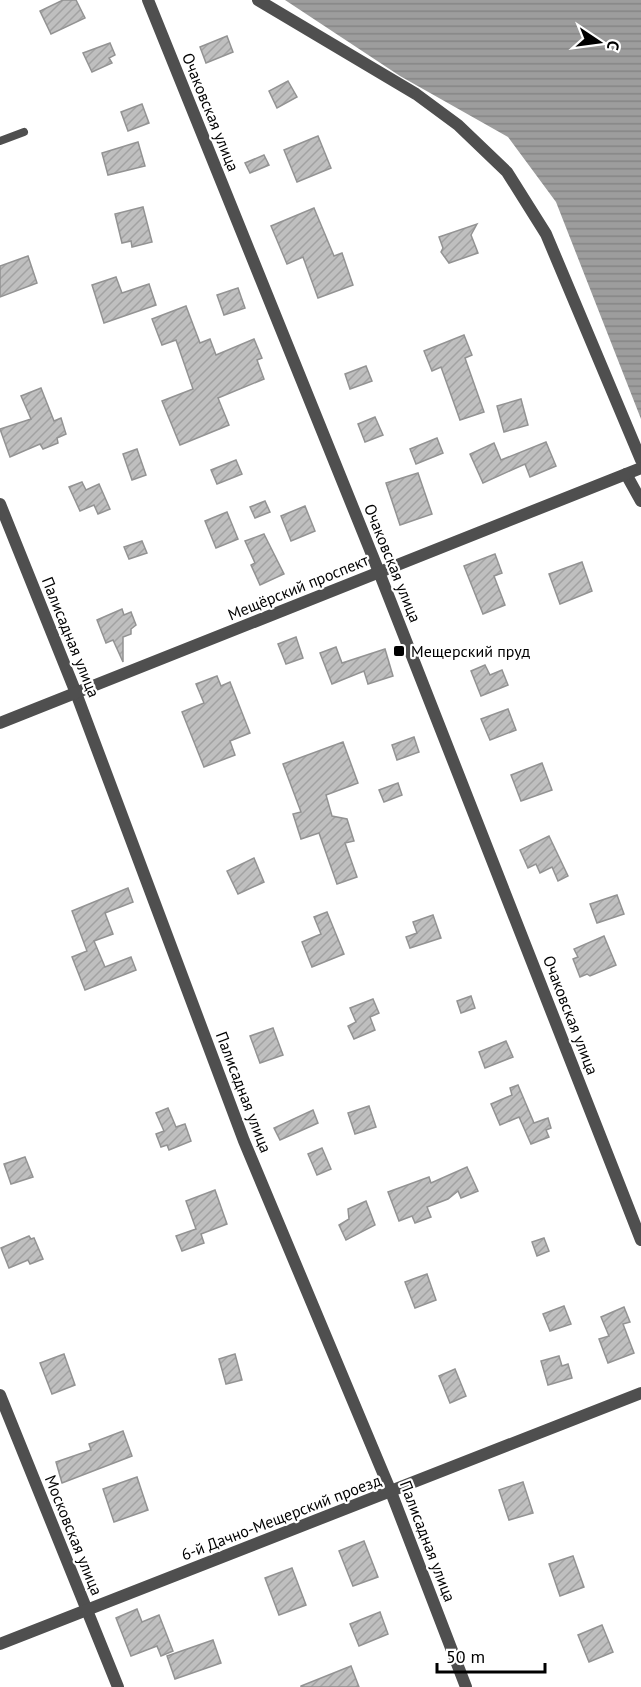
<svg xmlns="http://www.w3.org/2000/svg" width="641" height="1687" font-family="'PT Sans',sans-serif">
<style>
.water{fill:url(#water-rules)}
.building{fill:url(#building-hatch);stroke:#939393;stroke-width:1.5}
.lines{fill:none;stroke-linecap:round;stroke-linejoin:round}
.lane{stroke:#4f4f4f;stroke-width:8}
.street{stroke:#4f4f4f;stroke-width:12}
.poi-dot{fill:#000;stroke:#fff;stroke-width:2}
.labels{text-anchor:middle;stroke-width:4.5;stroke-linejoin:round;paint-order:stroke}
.street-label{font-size:16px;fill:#000;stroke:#fff}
.poi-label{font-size:16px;fill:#000;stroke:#fff;text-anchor:start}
</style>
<defs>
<pattern id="water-rules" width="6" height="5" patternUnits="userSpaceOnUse" patternTransform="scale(1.5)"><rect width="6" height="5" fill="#9d9d9d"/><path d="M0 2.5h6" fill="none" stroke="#858585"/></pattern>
<pattern id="building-hatch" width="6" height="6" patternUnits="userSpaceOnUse" patternTransform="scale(1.5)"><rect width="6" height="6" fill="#bfbfbf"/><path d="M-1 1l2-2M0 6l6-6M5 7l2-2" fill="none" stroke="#a2a2a2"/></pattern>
</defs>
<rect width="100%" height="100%" fill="#fff"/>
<polygon class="water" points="285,0 641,0 641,419 556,202 508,137 400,76"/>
<g class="building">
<polygon points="63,0 76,0 85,18 51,34 40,11"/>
<polygon points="227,36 233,52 206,63 200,47"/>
<polygon points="110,43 115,55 109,58 112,63 92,72 83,53"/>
<polygon points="288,81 297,97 277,108 269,91"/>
<polygon points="142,104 149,123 128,131 121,112"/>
<polygon points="318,136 331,168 297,182 284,150"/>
<polygon points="138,142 145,166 108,175 102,153"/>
<polygon points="264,155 269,165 250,173 245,163"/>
<polygon points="143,207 152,242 132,247 131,241 122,243 115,214"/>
<polygon points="314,208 334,256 342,253 353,285 318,298 303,257 287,264 271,226"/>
<polygon points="477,224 471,235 478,253 449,263 441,252 443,248 439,237"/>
<polygon points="28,256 37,283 0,297 0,266"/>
<polygon points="116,277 122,293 149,284 156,305 104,323 92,285"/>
<polygon points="238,288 245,308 224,315 217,295"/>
<polygon points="186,306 200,343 210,339 216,355 254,339 262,358 257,360 264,379 218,398 229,425 180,445 162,401 193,389 176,340 162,345 152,319"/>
<polygon points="464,335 472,355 465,358 484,412 460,420 441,367 432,371 424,351"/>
<polygon points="366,366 372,381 350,389 345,374"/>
<polygon points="41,388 54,421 61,418 66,434 57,438 58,443 43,449 40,444 10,457 0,429 31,419 21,396"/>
<polygon points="521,399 528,425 504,432 497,406"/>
<polygon points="375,417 383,435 365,442 358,424"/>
<polygon points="437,438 443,453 416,464 410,449"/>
<polygon points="546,442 556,466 530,477 525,464 483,483 470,454 494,443 501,460"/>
<polygon points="137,449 146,475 132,480 123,454"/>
<polygon points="236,460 242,474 217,484 211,470"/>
<polygon points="418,473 432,514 400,525 386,483"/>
<polygon points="82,482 86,490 99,484 110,509 98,514 94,505 80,511 69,487"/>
<polygon points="265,501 270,512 255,518 250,507"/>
<polygon points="305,506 315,531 291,541 281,516"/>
<polygon points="227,512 238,539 216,548 205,521"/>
<polygon points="264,534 284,574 260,585 251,565 255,563 245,541"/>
<polygon points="142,541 147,553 129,559 124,547"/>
<polygon points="495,554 502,573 494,576 505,605 483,614 464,566"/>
<polygon points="582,562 592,591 560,604 549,574"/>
<polygon points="122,609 124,615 131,612 136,625 131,629 131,634 123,637 123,662 113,640 106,643 97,620"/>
<polygon points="296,637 303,658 286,664 278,644"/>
<polygon points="336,647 342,663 385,649 393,676 368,684 364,671 332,684 320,653"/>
<polygon points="485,665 490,675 502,670 508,685 481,696 471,671"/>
<polygon points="217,676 221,686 230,682 250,733 230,741 235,755 204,767 182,712 204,703 196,684"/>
<polygon points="508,709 516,730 490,740 481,719"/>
<polygon points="414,737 419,752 397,760 392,745"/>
<polygon points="343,742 358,783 326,795 332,816 347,819 354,841 345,843 357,877 337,884 319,833 301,839 293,814 301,812 283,764"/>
<polygon points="542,763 552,790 521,801 511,775"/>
<polygon points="398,783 402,795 384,802 379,790"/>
<polygon points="549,836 568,876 558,881 552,867 540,873 536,864 528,868 520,850"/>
<polygon points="254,858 264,882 238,894 227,871"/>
<polygon points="128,888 133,902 105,913 113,934 94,941 105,967 131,957 136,970 85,990 72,957 87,951 72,911"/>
<polygon points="617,895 624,914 597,923 590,904"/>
<polygon points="327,912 344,954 312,967 302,942 321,934 314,917"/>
<polygon points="433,915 441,938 410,948 406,937 417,933 413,922"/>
<polygon points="604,936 616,965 590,976 587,974 580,977 573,959 578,957 574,949"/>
<polygon points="471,996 475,1008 461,1013 457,1001"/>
<polygon points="373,999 379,1013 370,1017 375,1030 354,1039 348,1026 356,1022 350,1008"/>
<polygon points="273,1028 283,1055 260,1063 250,1036"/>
<polygon points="506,1041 513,1057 485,1068 479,1052"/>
<polygon points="518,1085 534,1123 548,1118 551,1128 546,1130 549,1137 531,1144 519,1117 500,1125 491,1104 512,1095 510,1088"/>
<polygon points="369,1106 376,1127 355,1134 348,1113"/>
<polygon points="168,1108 176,1127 185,1124 191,1141 169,1150 167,1145 161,1147 156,1134 164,1131 156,1113"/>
<polygon points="313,1110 318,1123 280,1140 274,1128"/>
<polygon points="322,1148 331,1169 317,1175 308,1154"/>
<polygon points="25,1157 33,1177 11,1184 4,1164"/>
<polygon points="467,1167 478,1191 461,1198 458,1191 448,1199 427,1207 431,1217 415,1223 412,1216 399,1221 388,1192 429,1177 431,1183"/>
<polygon points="215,1190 227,1224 201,1234 204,1243 182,1251 176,1236 196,1229 186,1201"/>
<polygon points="366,1201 375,1225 346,1240 339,1225 349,1219 348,1209"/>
<polygon points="29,1236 31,1239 34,1238 43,1259 30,1264 28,1260 9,1268 1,1248"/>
<polygon points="544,1238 549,1251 537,1256 532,1242"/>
<polygon points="427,1274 436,1300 415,1308 405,1282"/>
<polygon points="564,1306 571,1324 550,1331 543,1314"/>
<polygon points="624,1307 630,1322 623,1324 634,1353 608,1363 599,1339 609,1336 601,1317"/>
<polygon points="64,1354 75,1385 52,1394 40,1363"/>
<polygon points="235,1354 242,1380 226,1384 219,1359"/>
<polygon points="559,1356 562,1366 568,1364 572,1378 548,1385 541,1361"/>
<polygon points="455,1369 466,1396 450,1403 439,1376"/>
<polygon points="123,1431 132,1456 62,1483 56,1462 91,1450 89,1444"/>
<polygon points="137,1477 148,1510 114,1522 103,1489"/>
<polygon points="523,1482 533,1513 509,1520 499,1490"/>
<polygon points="364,1541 378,1577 353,1586 339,1551"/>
<polygon points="573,1556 584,1587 560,1596 549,1564"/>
<polygon points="292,1568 306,1605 279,1615 265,1578"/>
<polygon points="137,1609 142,1622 159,1615 173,1651 161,1656 157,1646 131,1656 116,1618"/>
<polygon points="380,1612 388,1634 359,1646 350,1624"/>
<polygon points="602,1625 613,1652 589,1662 578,1635"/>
<polygon points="213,1640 221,1663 175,1679 167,1656"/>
<polygon points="351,1666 359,1687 301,1687 301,1686"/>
</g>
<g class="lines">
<polyline class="lane" points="0,141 24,132"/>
<g class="street">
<polyline points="148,0 379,572 641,1240"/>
<polyline points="258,0 416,94 458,125 507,172 546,234 641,460"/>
<polyline points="626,474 641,501"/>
<polyline points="0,504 76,693 244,1141 391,1492 466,1687"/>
<polyline points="0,723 641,468"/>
<polyline points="0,1395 118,1687"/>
<polyline points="0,1644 641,1393"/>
</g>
</g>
<rect class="poi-dot" x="393" y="645" width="12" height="12" rx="3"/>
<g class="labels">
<g class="street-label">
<text transform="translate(211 112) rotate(68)" y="6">Очаковская улица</text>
<text transform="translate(393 563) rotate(68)" y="6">Очаковская улица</text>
<text transform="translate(298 587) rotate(-22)" y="6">Мещёрский проспект</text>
<text transform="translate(71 637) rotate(68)" y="6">Палисадная улица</text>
<text transform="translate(571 1015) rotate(69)" y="6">Очаковская улица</text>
<text transform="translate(244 1092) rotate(69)" y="6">Палисадная улица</text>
<text transform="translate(281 1517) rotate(-21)" y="6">6-й Дачно-Мещерский проезд</text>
<text transform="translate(74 1535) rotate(68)" y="6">Московская улица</text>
<text transform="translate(428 1541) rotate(69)" y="6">Палисадная улица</text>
</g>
<g class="poi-label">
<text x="411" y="657">Мещерский пруд</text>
</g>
</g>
<g transform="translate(599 42) rotate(103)" stroke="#ffffff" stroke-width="4.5" paint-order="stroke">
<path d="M0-4.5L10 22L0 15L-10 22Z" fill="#000000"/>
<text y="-9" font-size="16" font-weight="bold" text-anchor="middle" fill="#000000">С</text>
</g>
<path d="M437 1663v9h108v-9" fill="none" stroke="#000000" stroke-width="3"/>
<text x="446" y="1663" font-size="18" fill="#000000" stroke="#ffffff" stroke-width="4.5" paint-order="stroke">50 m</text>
</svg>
